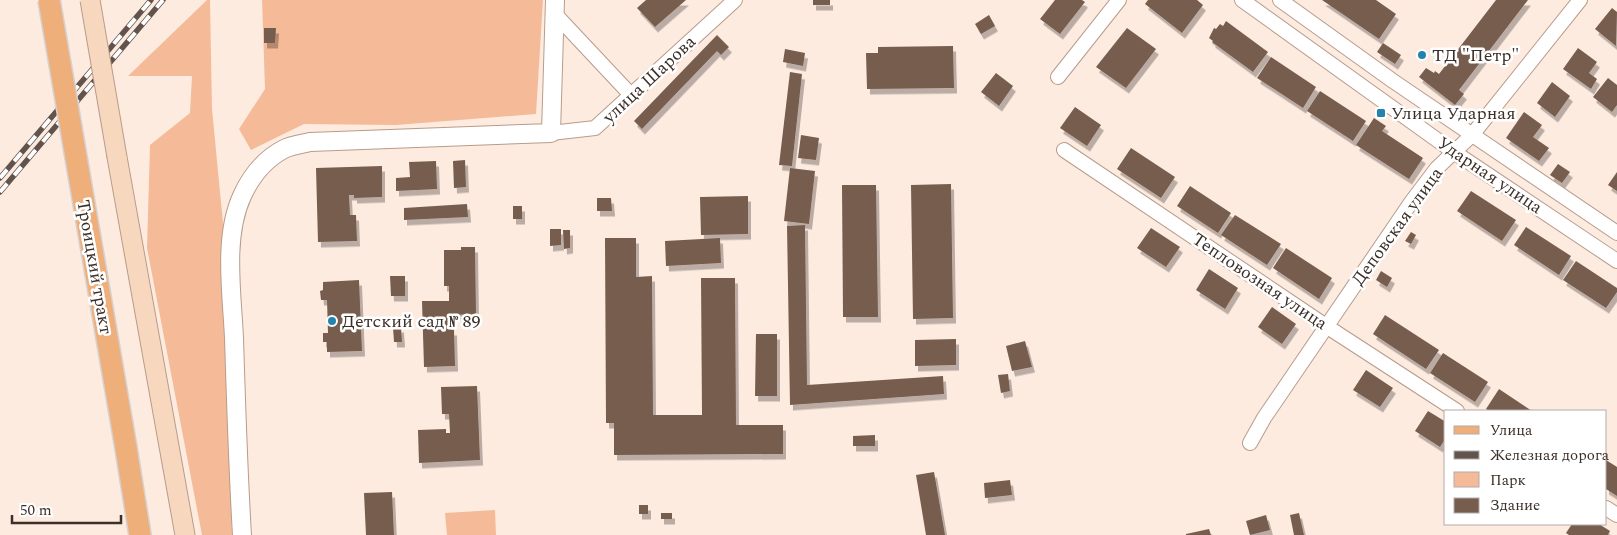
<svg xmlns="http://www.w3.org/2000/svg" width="1617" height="535" font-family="Spectral,serif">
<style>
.green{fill:#f5bb98}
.building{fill:#775d4e;filter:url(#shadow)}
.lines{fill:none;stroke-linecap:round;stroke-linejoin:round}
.minor-casing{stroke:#b89c8a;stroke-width:16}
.tertiary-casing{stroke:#b89c8a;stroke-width:20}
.secondary-casing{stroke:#b89c8a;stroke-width:21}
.primary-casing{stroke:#d4d1d0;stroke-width:24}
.minor{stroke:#fff;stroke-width:14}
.tertiary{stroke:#fff;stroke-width:18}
.secondary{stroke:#f7d7bd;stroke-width:19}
.primary{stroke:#efaf7b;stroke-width:21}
.rail-casing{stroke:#62544d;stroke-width:5.5}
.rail{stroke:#fff;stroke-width:4;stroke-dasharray:11;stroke-linecap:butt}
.secondary-bridge-casing{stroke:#b89c8a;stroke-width:21;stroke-linecap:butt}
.primary-bridge-casing{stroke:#d4d1d0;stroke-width:24;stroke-linecap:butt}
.secondary-bridge{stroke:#f7d7bd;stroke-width:19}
.primary-bridge{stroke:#efaf7b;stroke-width:21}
.poi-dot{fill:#2283ae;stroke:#fff;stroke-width:2}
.labels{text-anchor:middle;stroke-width:5;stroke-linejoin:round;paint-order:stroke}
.poi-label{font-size:18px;fill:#3b2f28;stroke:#fff;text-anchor:start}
.street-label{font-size:18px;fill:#3b2f28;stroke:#fff}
</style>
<defs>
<filter id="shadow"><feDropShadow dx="3" dy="5.5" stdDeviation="0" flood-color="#0004"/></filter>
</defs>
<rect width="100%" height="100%" fill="#fdebe0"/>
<g class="green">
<polygon points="207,0 210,0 212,109 223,223 232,535 202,535 147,248 150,145 190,113 192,76 128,76"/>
<polygon points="262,0 543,0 536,114 396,125 304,124 251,150 239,129 265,89"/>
<polygon points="495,510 496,535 447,535 445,513"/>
</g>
<g class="building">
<polygon points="646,0 686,0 655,27 637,8"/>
<rect x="813" y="0" width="17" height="5"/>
<polygon points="1055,0 1082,0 1085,2 1060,34 1040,19"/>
<polygon points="1148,0 1197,0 1203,5 1182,33 1145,4"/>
<polygon points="1322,0 1376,0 1396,14 1379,39"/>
<polygon points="1496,0 1528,0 1459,90 1464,94 1455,105 1419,77 1426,68 1434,73 1435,71 1439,74"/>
<polygon points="1612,8 1617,12 1616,46 1595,29"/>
<polygon points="989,15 995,26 981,34 975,24"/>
<polygon points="1226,21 1268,52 1253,72 1212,42 1213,41 1209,38 1214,28 1216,29 1220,24 1223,26"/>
<polygon points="264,28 276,28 275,43 264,43"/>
<polygon points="1127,28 1156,49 1126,88 1096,67"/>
<polygon points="717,35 729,47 721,55 717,51 642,129 634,121"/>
<polygon points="1383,43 1401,55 1395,64 1377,52"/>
<polygon points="953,46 954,88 867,89 866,53 878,53 878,47"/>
<polygon points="1578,48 1597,62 1589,73 1597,79 1591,89 1563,69"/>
<polygon points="785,49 805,53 803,66 783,62"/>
<polygon points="1271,57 1316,87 1303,108 1257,78"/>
<polygon points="790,72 802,74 792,166 779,165"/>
<polygon points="996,73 1013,86 999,106 981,92"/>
<polygon points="1608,78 1617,85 1617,105 1612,112 1593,97"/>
<polygon points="1552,82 1570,96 1555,117 1537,103"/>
<polygon points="1320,91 1366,121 1353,141 1307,111"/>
<polygon points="1075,107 1101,125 1087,146 1060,128"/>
<polygon points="1524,112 1542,125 1533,137 1549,148 1539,161 1506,138"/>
<polygon points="1374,118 1386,126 1382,131 1423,158 1409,179 1356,145"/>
<polygon points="801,135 819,138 816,160 798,158"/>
<polygon points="1131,148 1175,177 1161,198 1117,169"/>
<polygon points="465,160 466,187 454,188 453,161"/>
<polygon points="436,161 437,189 396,191 396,178 410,177 409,162"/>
<polygon points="1558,164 1570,172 1562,183 1550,175"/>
<polygon points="382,166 382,197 354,198 354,195 349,195 350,215 356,215 357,241 318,242 316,168"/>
<polygon points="790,168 815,171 809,224 784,221"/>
<polygon points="1617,172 1617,191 1608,185"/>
<polygon points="951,184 953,318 913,319 911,185"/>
<polygon points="842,185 876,185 878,317 843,317"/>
<polygon points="1190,186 1231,213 1218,233 1177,206"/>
<polygon points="1471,191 1516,220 1502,241 1457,211"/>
<polygon points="748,196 748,234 701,235 700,197"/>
<polygon points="597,198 611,198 612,211 597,211"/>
<polygon points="467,204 468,217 404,220 404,208"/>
<rect x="513" y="206" width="9" height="13"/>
<polygon points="1235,215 1281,244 1267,265 1221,235"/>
<polygon points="805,225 807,385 943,376 944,394 790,405 787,226"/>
<polygon points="1526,227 1571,256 1559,275 1514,245"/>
<polygon points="1151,228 1180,247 1166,267 1137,248"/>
<polygon points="550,229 561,229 561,245 550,246"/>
<polygon points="563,230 570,230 570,248 564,249"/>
<polygon points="1411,232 1416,235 1411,244 1405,241"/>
<polygon points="605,238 636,238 636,277 652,276 653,415 702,415 701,278 735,278 736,425 783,425 783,454 614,455 614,423 606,423"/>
<polygon points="720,238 721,263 666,266 665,241"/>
<polygon points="461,247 475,247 476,314 451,315 451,330 454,330 455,366 424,367 422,301 449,301 449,286 444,286 444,250 461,250"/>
<polygon points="1286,248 1332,278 1319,299 1273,268"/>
<polygon points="1576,261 1617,288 1617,292 1606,308 1563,280"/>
<polygon points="1209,269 1238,288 1225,309 1196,290"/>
<polygon points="1381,271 1392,278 1387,287 1376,280"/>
<polygon points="390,276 405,276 405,296 391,296"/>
<polygon points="359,280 362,351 327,352 327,342 323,342 323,333 328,333 327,300 321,300 320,291 323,290 323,282"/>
<polygon points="1272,307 1296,324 1282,344 1258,327"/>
<polygon points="1385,315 1439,350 1426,369 1373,334"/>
<polygon points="393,327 401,327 402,342 394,342"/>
<polygon points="756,334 777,334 777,396 755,396"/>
<polygon points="956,339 956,365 915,366 915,340"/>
<polygon points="1025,341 1032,367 1012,371 1006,346"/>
<polygon points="1443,353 1488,382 1475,402 1430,373"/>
<polygon points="1366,370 1393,388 1380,407 1353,390"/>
<polygon points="1008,374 1010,391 1001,393 998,375"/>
<polygon points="477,386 480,460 419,463 418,430 446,429 446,433 450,433 449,414 442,414 441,387"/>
<polygon points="1499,389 1532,411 1489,411 1486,409"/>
<polygon points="1428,411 1446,422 1446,438 1440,447 1415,431"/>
<polygon points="875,435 875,446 853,446 853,436"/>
<polygon points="1606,460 1617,467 1617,496 1606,489"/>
<polygon points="934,472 945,535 926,535 916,475"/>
<polygon points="1010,480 1012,495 985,498 984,483"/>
<polygon points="392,492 394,535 366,535 364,493"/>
<rect x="639" y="505" width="9" height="9"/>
<rect x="661" y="513" width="11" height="6"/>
<polygon points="1299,513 1304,535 1294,535 1290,515"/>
<polygon points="1266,515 1270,530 1250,535 1246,521"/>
<polygon points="1572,524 1599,524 1610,531 1608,535 1569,535 1566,533"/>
<polygon points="1209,529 1211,535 1186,535 1186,534"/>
</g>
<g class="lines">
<defs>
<g id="minor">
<polyline points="1242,0 1454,152 1617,261"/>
<polyline points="1280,0 1393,81 1617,233"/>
<polyline points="554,13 631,95"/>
<polyline points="1058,77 1119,0"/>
<polyline points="551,133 595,128 735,0"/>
<polyline points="1064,150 1326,326 1457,411"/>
<polyline points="1250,443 1264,418 1412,201 1437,168 1472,135 1580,0"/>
<polyline points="1606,508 1617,515"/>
</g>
<path id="tertiary" d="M242,535C238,469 236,404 234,338C232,294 223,237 242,196C251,176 265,159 284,149C292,145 302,144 310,142L551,133L555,0"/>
<polyline id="secondary" points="117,157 185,535"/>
<polyline id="primary" points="126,448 140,535"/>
</defs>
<use href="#minor" class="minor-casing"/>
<use href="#tertiary" class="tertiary-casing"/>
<use href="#secondary" class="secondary-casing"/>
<use href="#primary" class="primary-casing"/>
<use href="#minor" class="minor"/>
<use href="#tertiary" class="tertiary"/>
<use href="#secondary" class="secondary"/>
<use href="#primary" class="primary"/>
<defs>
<g id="rail">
<polyline points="0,178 151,0"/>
<polyline points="0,192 163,0"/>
</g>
</defs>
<use href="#rail" class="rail-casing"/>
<use href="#rail" class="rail"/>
<defs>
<polyline id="secondary-bridge" points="90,0 117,157"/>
<polyline id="primary-bridge" points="49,0 126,448"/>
</defs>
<use href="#secondary-bridge" class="secondary-bridge-casing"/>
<use href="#primary-bridge" class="primary-bridge-casing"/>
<use href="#secondary-bridge" class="secondary-bridge"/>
<use href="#primary-bridge" class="primary-bridge"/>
</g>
<g class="poi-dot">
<circle cx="1422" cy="55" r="5"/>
<rect x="1376" y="108" width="10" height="10" rx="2.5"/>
<circle cx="332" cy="321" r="5"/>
</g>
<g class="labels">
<g class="poi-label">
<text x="1432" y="61">ТД "Петр"</text>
<text x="1391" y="119">Улица Ударная</text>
<text x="342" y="327">Детский сад № 89</text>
</g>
<g class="street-label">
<text transform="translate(649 79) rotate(-43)" y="6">улица Шарова</text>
<text transform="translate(1490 175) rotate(34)" y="6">Ударная улица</text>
<text transform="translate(1397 226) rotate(-54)" y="6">Деповская улица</text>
<text transform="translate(95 267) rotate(80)" y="6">Троицкий тракт</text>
<text transform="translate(1260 281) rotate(34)" y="6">Тепловозная улица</text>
</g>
</g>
<rect x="1444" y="410" width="162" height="115" fill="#ffffff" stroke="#b1aca9"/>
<rect x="1454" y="426" width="25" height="8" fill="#efaf7b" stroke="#b1aca9"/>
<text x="1490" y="435" font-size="15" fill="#3b2f28">Улица</text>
<rect x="1454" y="451" width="25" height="8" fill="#62544d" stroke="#b1aca9"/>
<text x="1490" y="460" font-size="15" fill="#3b2f28">Железная дорога</text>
<rect x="1454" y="472" width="25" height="15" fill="#f5bb98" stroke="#b1aca9"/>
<text x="1490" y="485" font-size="15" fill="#3b2f28">Парк</text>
<rect x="1454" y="498" width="25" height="15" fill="#775d4e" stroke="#b1aca9"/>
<text x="1490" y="510" font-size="15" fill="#3b2f28">Здание</text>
<path d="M12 515v8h109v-8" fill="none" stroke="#3b2f28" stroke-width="2.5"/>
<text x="20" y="515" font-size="15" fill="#3b2f28" stroke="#ffffff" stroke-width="4" paint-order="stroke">50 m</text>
</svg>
